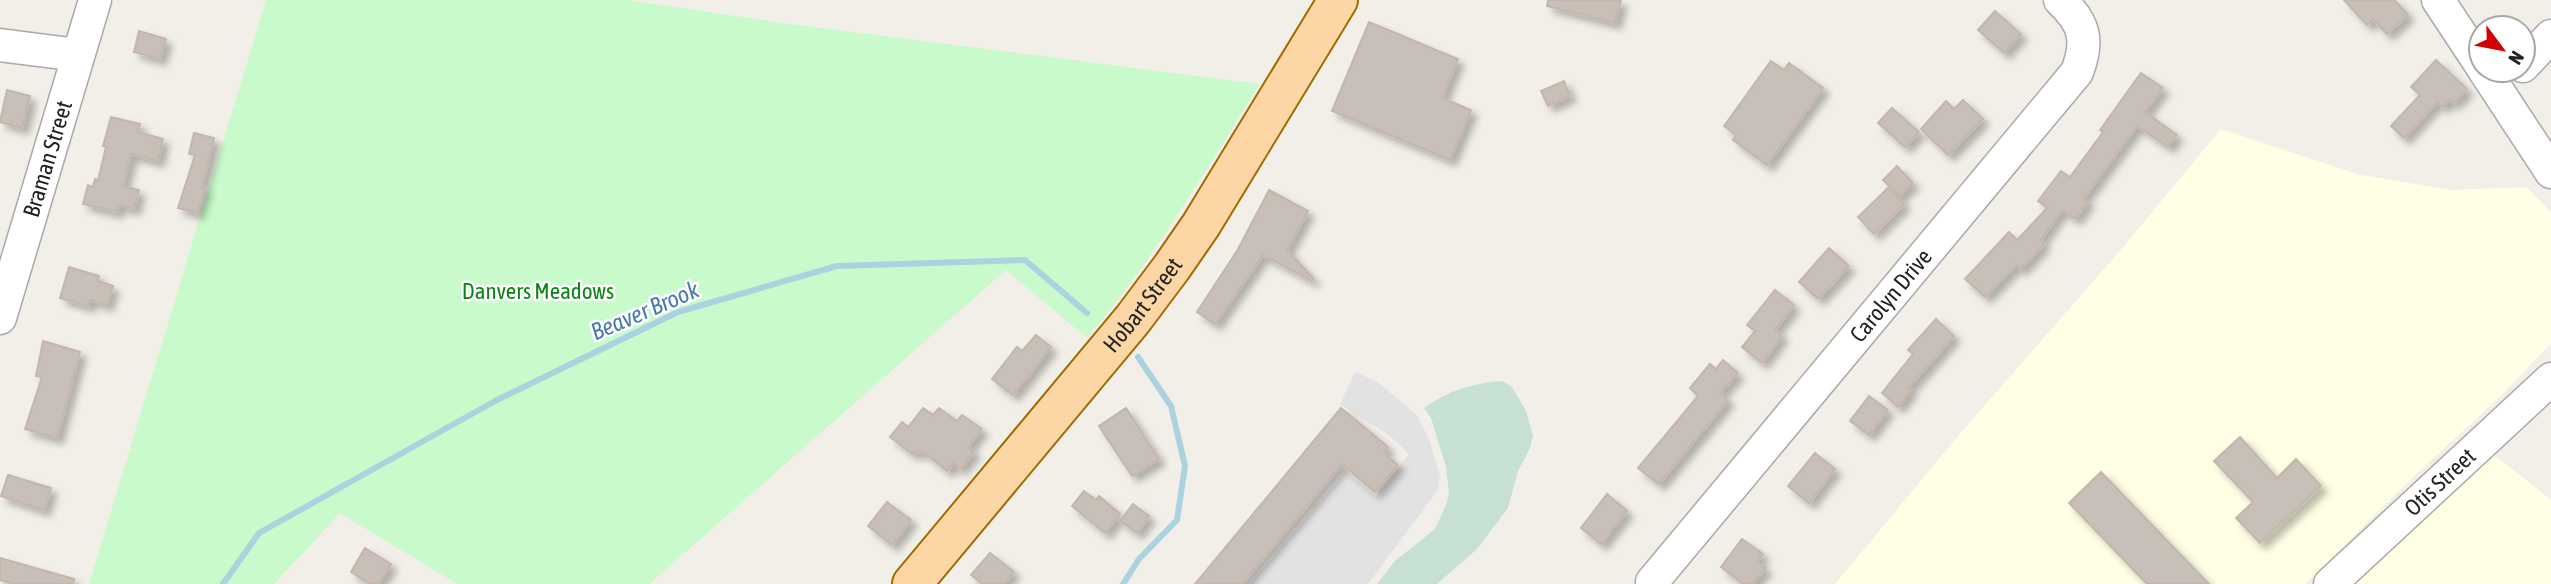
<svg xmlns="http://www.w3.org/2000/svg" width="2551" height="584" font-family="'Asap Condensed',sans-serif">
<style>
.education{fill:#ffffe5}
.wetland{fill:#c6e0d4}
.park{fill:#c8facc}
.parking{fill:#e2e2e2}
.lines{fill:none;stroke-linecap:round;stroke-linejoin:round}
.stream{stroke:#aad3df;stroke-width:6}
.building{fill:#c7bfb8;stroke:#c4b6ab;stroke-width:2;filter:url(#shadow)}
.minor-casing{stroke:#a9a9a9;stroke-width:35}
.major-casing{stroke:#a06b00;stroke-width:42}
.minor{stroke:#fff;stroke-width:32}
.major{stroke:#fcd6a4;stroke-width:38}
.labels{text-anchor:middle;stroke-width:5;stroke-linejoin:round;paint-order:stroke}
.street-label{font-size:23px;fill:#222;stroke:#fff}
.park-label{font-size:23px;fill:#0c8416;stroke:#fff}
.water-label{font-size:24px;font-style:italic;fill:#4a7aab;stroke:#fff}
</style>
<defs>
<filter id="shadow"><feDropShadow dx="6" dy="6" stdDeviation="3.5" flood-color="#0004"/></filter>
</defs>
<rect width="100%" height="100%" fill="#f2efe9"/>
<g class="education">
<polygon points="2221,129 2357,174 2451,190 2526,187 2551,212 2551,343 2507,390 2410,480 2305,584 1835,584 1963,430 2125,245"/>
<polygon points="2493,454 2551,500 2551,584 2354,584"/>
</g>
<path class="wetland" d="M1502,381L1512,387L1526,411L1533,436L1530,448L1518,471L1508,508L1477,549L1437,584H1377L1395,561L1435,529L1446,505L1449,493L1446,467L1431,418L1424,408C1447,391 1473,383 1502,381Z"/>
<path class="park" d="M266,0H628L782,23L1260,84C1205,171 1154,259 1087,338L1006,270L649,584H457L340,513L274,584H89Z"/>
<polygon class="parking" points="1355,372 1376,381 1417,415 1429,439 1440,476 1438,490 1368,584 1250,584 1346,472 1376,496 1409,454 1390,436 1340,404"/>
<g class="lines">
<g class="stream">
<polyline points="223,584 259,533 495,401 678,312 837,266 1025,260 1087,313"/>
<polyline points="1123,584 1139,559 1177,520 1185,466 1171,406 1138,357"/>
</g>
</g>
<g class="building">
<polygon points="1548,0 1621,0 1615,23 1547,6"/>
<polygon points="2344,0 2395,0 2408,15 2387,34 2373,19 2367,25"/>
<polygon points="1995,11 2021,34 2004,53 1978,30"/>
<polygon points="1369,22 1458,59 1442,98 1471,110 1450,160 1332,111"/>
<polygon points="139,31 166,39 160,59 134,52"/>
<polygon points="2436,60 2467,89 2454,103 2450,99 2443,107 2437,102 2404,138 2391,126 2420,95 2411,87"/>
<polygon points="1771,61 1784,70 1789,63 1823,88 1767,165 1733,140 1736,135 1724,126"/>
<polygon points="2141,73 2163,88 2145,112 2177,135 2168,147 2137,126 2083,199 2088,202 2075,219 2062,210 2040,241 2044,244 2021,269 2016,265 1985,297 1965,279 2009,232 2017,240 2047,208 2038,201 2061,171 2070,177 2103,132 2100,130"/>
<polygon points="1564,81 1570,96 1548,106 1541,91"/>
<polygon points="7,90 30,96 22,128 0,122"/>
<polygon points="1963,100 1983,119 1948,155 1921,129 1946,101 1954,109"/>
<polygon points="1892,108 1919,132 1905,147 1878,123"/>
<polygon points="111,117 140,124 138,132 163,139 158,161 131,154 123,186 139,190 134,209 119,205 117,212 83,204 88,185 93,187 95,179 98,180 106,147 103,146"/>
<polygon points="194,133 214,138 202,187 205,188 197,213 178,208 195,155 189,154"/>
<polygon points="1897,166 1913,183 1899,196 1883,180"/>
<polygon points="1888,188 1904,204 1874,234 1858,217"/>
<polygon points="1269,190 1308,211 1287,250 1314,279 1312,281 1263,255 1215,324 1197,312 1237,251"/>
<polygon points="1829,248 1849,266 1818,299 1799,282"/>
<polygon points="69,267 99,276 98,281 113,286 107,305 90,300 88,306 60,298"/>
<polygon points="1775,290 1794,305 1775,330 1782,336 1762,363 1742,347 1755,331 1747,325"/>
<polygon points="1936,319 1954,336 1908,388 1911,390 1898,407 1882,393 1913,354 1908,350"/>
<polygon points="1036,335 1051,347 1013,395 992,379 1017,347 1022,351"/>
<polygon points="43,341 80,352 57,438 25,429 42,377 36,376"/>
<polygon points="1723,360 1738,373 1720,393 1728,400 1659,484 1638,468 1698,396 1690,388 1710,364 1716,369"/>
<polygon points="1869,396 1888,410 1869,435 1850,421"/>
<polygon points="923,408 933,415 939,408 957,421 962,415 982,429 968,447 974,452 960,469 954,463 947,471 924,452 911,453 890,437 902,422 908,427"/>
<polygon points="1126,408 1159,459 1132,476 1099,426"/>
<polygon points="1341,408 1388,447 1384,453 1398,465 1375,492 1342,464 1242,584 1195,584"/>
<polygon points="2240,437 2277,478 2296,459 2321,486 2260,543 2236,518 2253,502 2214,461"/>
<polygon points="1815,453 1835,469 1809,503 1788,486"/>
<polygon points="2101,472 2209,584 2147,584 2069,503"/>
<polygon points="8,475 51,488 44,510 1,496"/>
<polygon points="1084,491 1096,500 1099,496 1120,514 1105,533 1072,506"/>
<polygon points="1607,494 1627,511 1601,544 1581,528"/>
<polygon points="887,502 911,520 892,545 868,526"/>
<polygon points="1133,504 1149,516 1137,533 1120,521"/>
<polygon points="1742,539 1763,554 1757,562 1766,568 1753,584 1743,584 1721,567"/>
<polygon points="365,548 391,564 378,584 370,584 351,572"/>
<polygon points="990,553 1014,572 1004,584 982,584 971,575"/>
<polygon points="0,558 74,579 73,584 15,584 0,580"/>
</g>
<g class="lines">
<defs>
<g id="minor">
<polyline points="2438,0 2481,65"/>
<polyline points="0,45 78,55"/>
<polyline points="2523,66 2551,36"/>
<polyline points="2484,70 2551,172"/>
<path id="s1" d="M0,318L95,0"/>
<path id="s2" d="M1652,582L2077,72C2089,41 2085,23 2060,0"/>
<path id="s3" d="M2330,584L2551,379"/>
</g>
<g id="major">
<path id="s4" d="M912,584L1133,319L1172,267L1201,225L1338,0"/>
</g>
</defs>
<use href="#minor" class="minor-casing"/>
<use href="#major" class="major-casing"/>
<use href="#minor" class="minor"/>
<use href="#major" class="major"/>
</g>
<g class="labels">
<g class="street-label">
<text dy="8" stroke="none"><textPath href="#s1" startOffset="166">Braman Street</textPath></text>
<text dy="8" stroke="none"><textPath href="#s2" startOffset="373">Carolyn Drive</textPath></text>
<text dy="8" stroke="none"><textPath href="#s4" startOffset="362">Hobart Street</textPath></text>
<text dy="8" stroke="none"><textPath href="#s3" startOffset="150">Otis Street</textPath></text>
</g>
<g class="park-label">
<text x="538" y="299">Danvers Meadows</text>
</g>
<g class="water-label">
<text transform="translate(645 311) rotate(-23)" y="8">Beaver Brook</text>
</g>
</g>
<g transform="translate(2502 49) rotate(122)"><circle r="33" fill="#ffffff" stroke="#a7a7a7" stroke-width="2"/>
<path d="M0-5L12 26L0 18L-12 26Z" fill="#d40000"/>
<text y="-10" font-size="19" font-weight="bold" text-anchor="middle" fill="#222222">N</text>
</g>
</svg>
